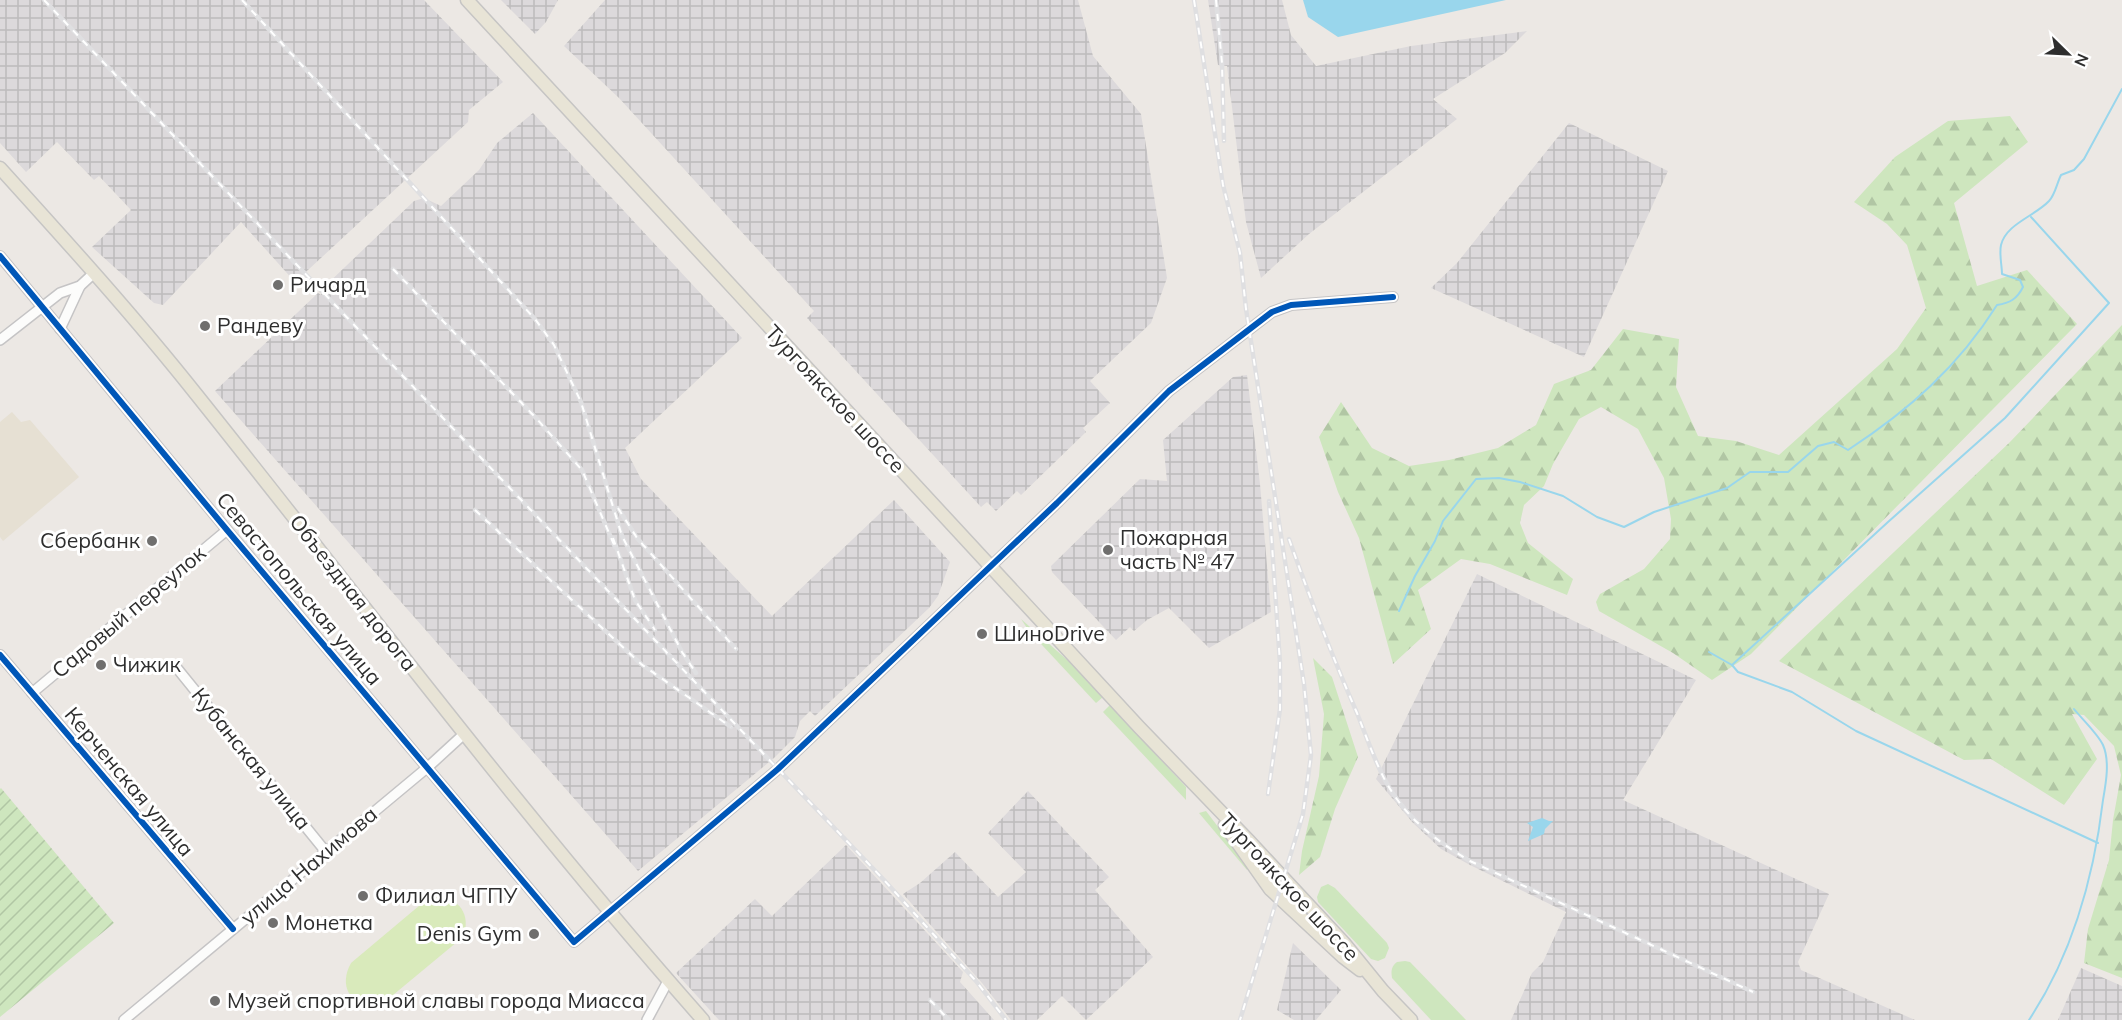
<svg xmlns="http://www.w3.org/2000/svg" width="2122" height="1020" font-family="Mulish,sans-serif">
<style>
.industrial{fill:url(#industrial-grid)}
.education{fill:#e6e0d3}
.grass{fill:#cee6be}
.forest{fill:url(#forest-firs)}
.garden{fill:url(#garden-furrows)}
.pitch{fill:#d9eabb}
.water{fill:#99d6ec}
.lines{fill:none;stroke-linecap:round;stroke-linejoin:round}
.stream{stroke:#99d6ec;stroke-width:2}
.minor-casing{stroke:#c5c4c5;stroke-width:12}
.major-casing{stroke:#c6c5c4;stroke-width:15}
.minor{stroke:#fcfcfb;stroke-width:9}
.major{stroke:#e8e4d6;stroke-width:12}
.rail-casing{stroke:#dfdfe1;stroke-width:4.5}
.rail{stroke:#fff;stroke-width:2;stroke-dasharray:7;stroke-linecap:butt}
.cycleway-casing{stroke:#fff;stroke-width:10}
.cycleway{stroke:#0057b8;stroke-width:6}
.poi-dot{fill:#706f6e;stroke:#fff;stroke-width:2}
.labels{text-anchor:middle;stroke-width:6;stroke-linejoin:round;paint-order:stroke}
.poi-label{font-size:21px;fill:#2e2e2e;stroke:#fff;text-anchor:start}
.street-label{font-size:21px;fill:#2e2e2e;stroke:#fff}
</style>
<defs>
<pattern id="industrial-grid" width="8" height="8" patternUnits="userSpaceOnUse" patternTransform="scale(1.5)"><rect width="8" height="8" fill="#dcd9db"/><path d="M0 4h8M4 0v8" fill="none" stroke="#bdbbbc"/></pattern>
<pattern id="forest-firs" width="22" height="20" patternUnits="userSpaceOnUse" patternTransform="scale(1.5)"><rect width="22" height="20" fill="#cee6be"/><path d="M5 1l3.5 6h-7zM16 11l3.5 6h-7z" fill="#b1c6a4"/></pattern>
<pattern id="garden-furrows" width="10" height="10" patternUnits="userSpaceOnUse" patternTransform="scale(1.5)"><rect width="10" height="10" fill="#cee6be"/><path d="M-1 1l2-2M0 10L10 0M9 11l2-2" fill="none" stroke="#b1c6a4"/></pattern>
</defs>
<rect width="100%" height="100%" fill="#ece8e4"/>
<g class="industrial">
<polygon points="0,0 424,0 503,82 469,110 468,122 295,282 241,222 163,305 154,303 92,247 131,210 99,176 94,180 57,142 26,172 0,143"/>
<polygon points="501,0 558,0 546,22 535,34"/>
<polygon points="605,0 1078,0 1093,56 1141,114 1167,278 1151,323 1090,381 1110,403 1083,428 1086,432 1021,495 1017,491 996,511 987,502 981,507 807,318 814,311 619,98 564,46"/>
<polygon points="1208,0 1282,0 1291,35 1316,66 1411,46 1527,31 1505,53 1433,99 1457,119 1309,234 1261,278 1246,222 1227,66 1218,65"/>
<polygon points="533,113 742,338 625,448 641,479 772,616 894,500 950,562 938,596 929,608 815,716 810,711 800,721 795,737 774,758 638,871 215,391 318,293 321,295 322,289 414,201 424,198 441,206 479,170 497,143"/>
<polygon points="1569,123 1668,171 1584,357 1431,288 1457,263"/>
<polygon points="1247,375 1260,484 1271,612 1209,648 1169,608 1147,620 1134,631 1130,627 1116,640 1052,572 1051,566 1140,479 1167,481 1163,440 1233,377"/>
<polygon points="1477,574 1696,680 1623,800 1829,894 1798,962 1801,970 1915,1020 1511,1020 1532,973 1543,962 1566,912 1470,865 1441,849 1413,823 1376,779"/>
<polygon points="1028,791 1109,877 1095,890 1153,957 1086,1020 1062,996 1037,1020 1011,1020 982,983 903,894 920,883 955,852 998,897 1026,872 988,833"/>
<polygon points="846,845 963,972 960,982 994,1020 719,1020 676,973 755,899 772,916"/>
<polygon points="1293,943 1341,990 1316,1020 1294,1020 1277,1010"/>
<polygon points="2081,968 2122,986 2122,1020 2058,1020"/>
</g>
<polygon class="education" points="12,412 21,422 30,420 79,477 3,541 0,537 0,422"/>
<g class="grass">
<polygon points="1021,619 1074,666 1103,697 1096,703 1029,631"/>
<polygon points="1110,705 1186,787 1186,800 1103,712"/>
<polygon points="1206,811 1247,865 1247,870 1199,813"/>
<polygon points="1328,884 1335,888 1387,943 1389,948 1385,958 1378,961 1371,959 1318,902 1317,897 1321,887"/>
<path d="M1405,961L1410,962L1466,1020H1431L1392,978C1391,971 1391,967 1397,962Z"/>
</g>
<g class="forest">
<polygon points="2010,116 2028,142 1954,203 1977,286 2027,270 2077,324 1751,654 1712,680 1673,653 1599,611 1596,602 1600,594 1644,569 1670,539 1671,519 1664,478 1638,429 1601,407 1579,419 1553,464 1544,486 1524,505 1520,523 1528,543 1573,579 1567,595 1490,564 1461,559 1418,590 1431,629 1393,664 1359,538 1338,492 1319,437 1341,402 1372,448 1409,466 1449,460 1498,448 1536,425 1554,384 1591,370 1623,329 1679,339 1676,387 1698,436 1736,441 1779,455 1897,349 1926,308 1907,245 1887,224 1854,202 1895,157 1948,121"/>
<polygon points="2122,325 2122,978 2084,963 2088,929 2109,860 2113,820 2121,775 2114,746 2084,715 2072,714 2097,759 2064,805 1991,759 1964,760 1779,661 2009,443"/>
<polygon points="1313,658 1332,677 1358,757 1335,809 1320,857 1299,875 1302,851 1319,776 1324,714"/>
</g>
<polygon class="garden" points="1,788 114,923 0,1017 0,789"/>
<path class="pitch" d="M434,897C458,896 472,914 463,937L381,1005C353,1010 337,988 351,963L426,900Z"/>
<g class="water">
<polygon points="1303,0 1506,0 1338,37 1308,17"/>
<polygon points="1542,818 1549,821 1553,821 1545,829 1544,834 1528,841 1533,827 1527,823"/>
</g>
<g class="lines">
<g class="stream">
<path d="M1399,611L1415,576L1435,541L1443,521L1476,479L1499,478L1520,482L1563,496L1597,517L1624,527L1654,512L1727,488L1750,472H1788L1818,446L1834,442L1848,450C1909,410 1958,367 1997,305C2010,303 2017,299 2023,287L2020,280L2002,274C2002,266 1999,254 2001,245C2006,224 2035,216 2049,201C2055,195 2057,183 2061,175L2074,170L2084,159L2122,89"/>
<polyline points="1709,652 1732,665 1888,522 2005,418 2109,303 2031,217"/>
<polyline points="1732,665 1738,672 1792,692 1856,731 2098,843"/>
<path d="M2029,1020C2072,955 2094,876 2103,800C2106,783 2110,761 2103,745C2098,734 2082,719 2074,709"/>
</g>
<defs>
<g id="minor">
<polyline points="0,256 227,530 574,942 778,769 1057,503 1169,391 1272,312 1291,305 1393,297"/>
<polyline points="60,329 80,286"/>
<polyline points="0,340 60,293 80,286 94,273"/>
<polyline points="0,655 233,929"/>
<polyline points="176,667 326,852"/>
<polyline points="32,693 227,530"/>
<polyline points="124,1020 428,767 464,734"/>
<polyline points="647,1020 668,981"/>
</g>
<g id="major">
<polyline points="467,0 1139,727 1249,841 1344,943 1383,991 1411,1020"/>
<path d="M0,168C67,242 134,316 196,394C364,604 525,819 703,1020"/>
<polyline points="1225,825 1270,889 1343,957 1360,970"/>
</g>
</defs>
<use href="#minor" class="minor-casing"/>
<use href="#major" class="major-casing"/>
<use href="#minor" class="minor"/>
<use href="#major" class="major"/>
<defs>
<g id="rail">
<polyline points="44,0 884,880 976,981 1006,1020"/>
<polyline points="242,0 535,319 554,345 581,402 622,536 682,652 696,673"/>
<polyline points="1194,0 1223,185 1240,253 1246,309 1304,684 1311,755 1303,814 1240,1020"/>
<polyline points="1216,0 1222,63 1224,141"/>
<polyline points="393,269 537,419 582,470 615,547"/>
<polyline points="618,508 637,538 736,649"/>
<polyline points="475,510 641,664 731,727"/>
<polyline points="613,538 635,600 655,630"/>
<path d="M1289,539C1310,598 1332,656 1357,713C1367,738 1378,771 1392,792C1412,823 1440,843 1470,861L1753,992"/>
<polyline points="1268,794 1280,709 1280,663 1269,501"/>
<polyline points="930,1000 949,1020"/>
</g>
</defs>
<use href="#rail" class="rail-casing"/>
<use href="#rail" class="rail"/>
<defs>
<g id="cycleway">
<polyline points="0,256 227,530 574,942 778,769 1057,503 1169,391 1272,312 1291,305 1393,297"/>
<polyline points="0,655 233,929"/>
</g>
</defs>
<use href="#cycleway" class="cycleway-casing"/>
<use href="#cycleway" class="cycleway"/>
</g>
<g class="poi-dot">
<circle cx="278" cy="285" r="6"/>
<circle cx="205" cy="326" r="6"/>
<circle cx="152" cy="541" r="6"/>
<circle cx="1108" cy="550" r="6"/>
<circle cx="982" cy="634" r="6"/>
<circle cx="101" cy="665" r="6"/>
<circle cx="363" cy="896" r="6"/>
<circle cx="273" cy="923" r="6"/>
<circle cx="534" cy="934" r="6"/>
<circle cx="215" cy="1001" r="6"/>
</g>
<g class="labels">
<g class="poi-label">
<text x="290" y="292">Ричард</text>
<text x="217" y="333">Рандеву</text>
<text x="1120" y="545">Пожарная<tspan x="1120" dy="24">часть № 47</tspan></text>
<text x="140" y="548" text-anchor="end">Сбербанк</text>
<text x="994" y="641">ШиноDrive</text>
<text x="113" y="672">Чижик</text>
<text x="375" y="903">Филиал ЧГПУ</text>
<text x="285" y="930">Монетка</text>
<text x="522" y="941" text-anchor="end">Denis Gym</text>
<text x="227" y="1008">Музей спортивной славы города Миасса</text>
</g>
<g class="street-label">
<text transform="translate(835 399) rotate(47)" y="7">Тургоякское шоссе</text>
<text transform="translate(299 589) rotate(50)" y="7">Севастопольская улица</text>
<text transform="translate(353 593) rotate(52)" y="7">Объездная дорога</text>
<text transform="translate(129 612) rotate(-40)" y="7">Садовый переулок</text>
<text transform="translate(251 759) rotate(51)" y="7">Кубанская улица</text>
<text transform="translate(129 782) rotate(50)" y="7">Керченская улица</text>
<text transform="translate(309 866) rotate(-40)" y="7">улица Нахимова</text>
<text transform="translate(1289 887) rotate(47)" y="7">Тургоякское шоссе</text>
</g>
</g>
<g transform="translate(2068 54) rotate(114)" stroke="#ffffff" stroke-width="4.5" paint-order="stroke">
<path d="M0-4.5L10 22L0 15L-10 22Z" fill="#2e2e2e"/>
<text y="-9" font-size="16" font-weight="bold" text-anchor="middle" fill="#2e2e2e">N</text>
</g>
</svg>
